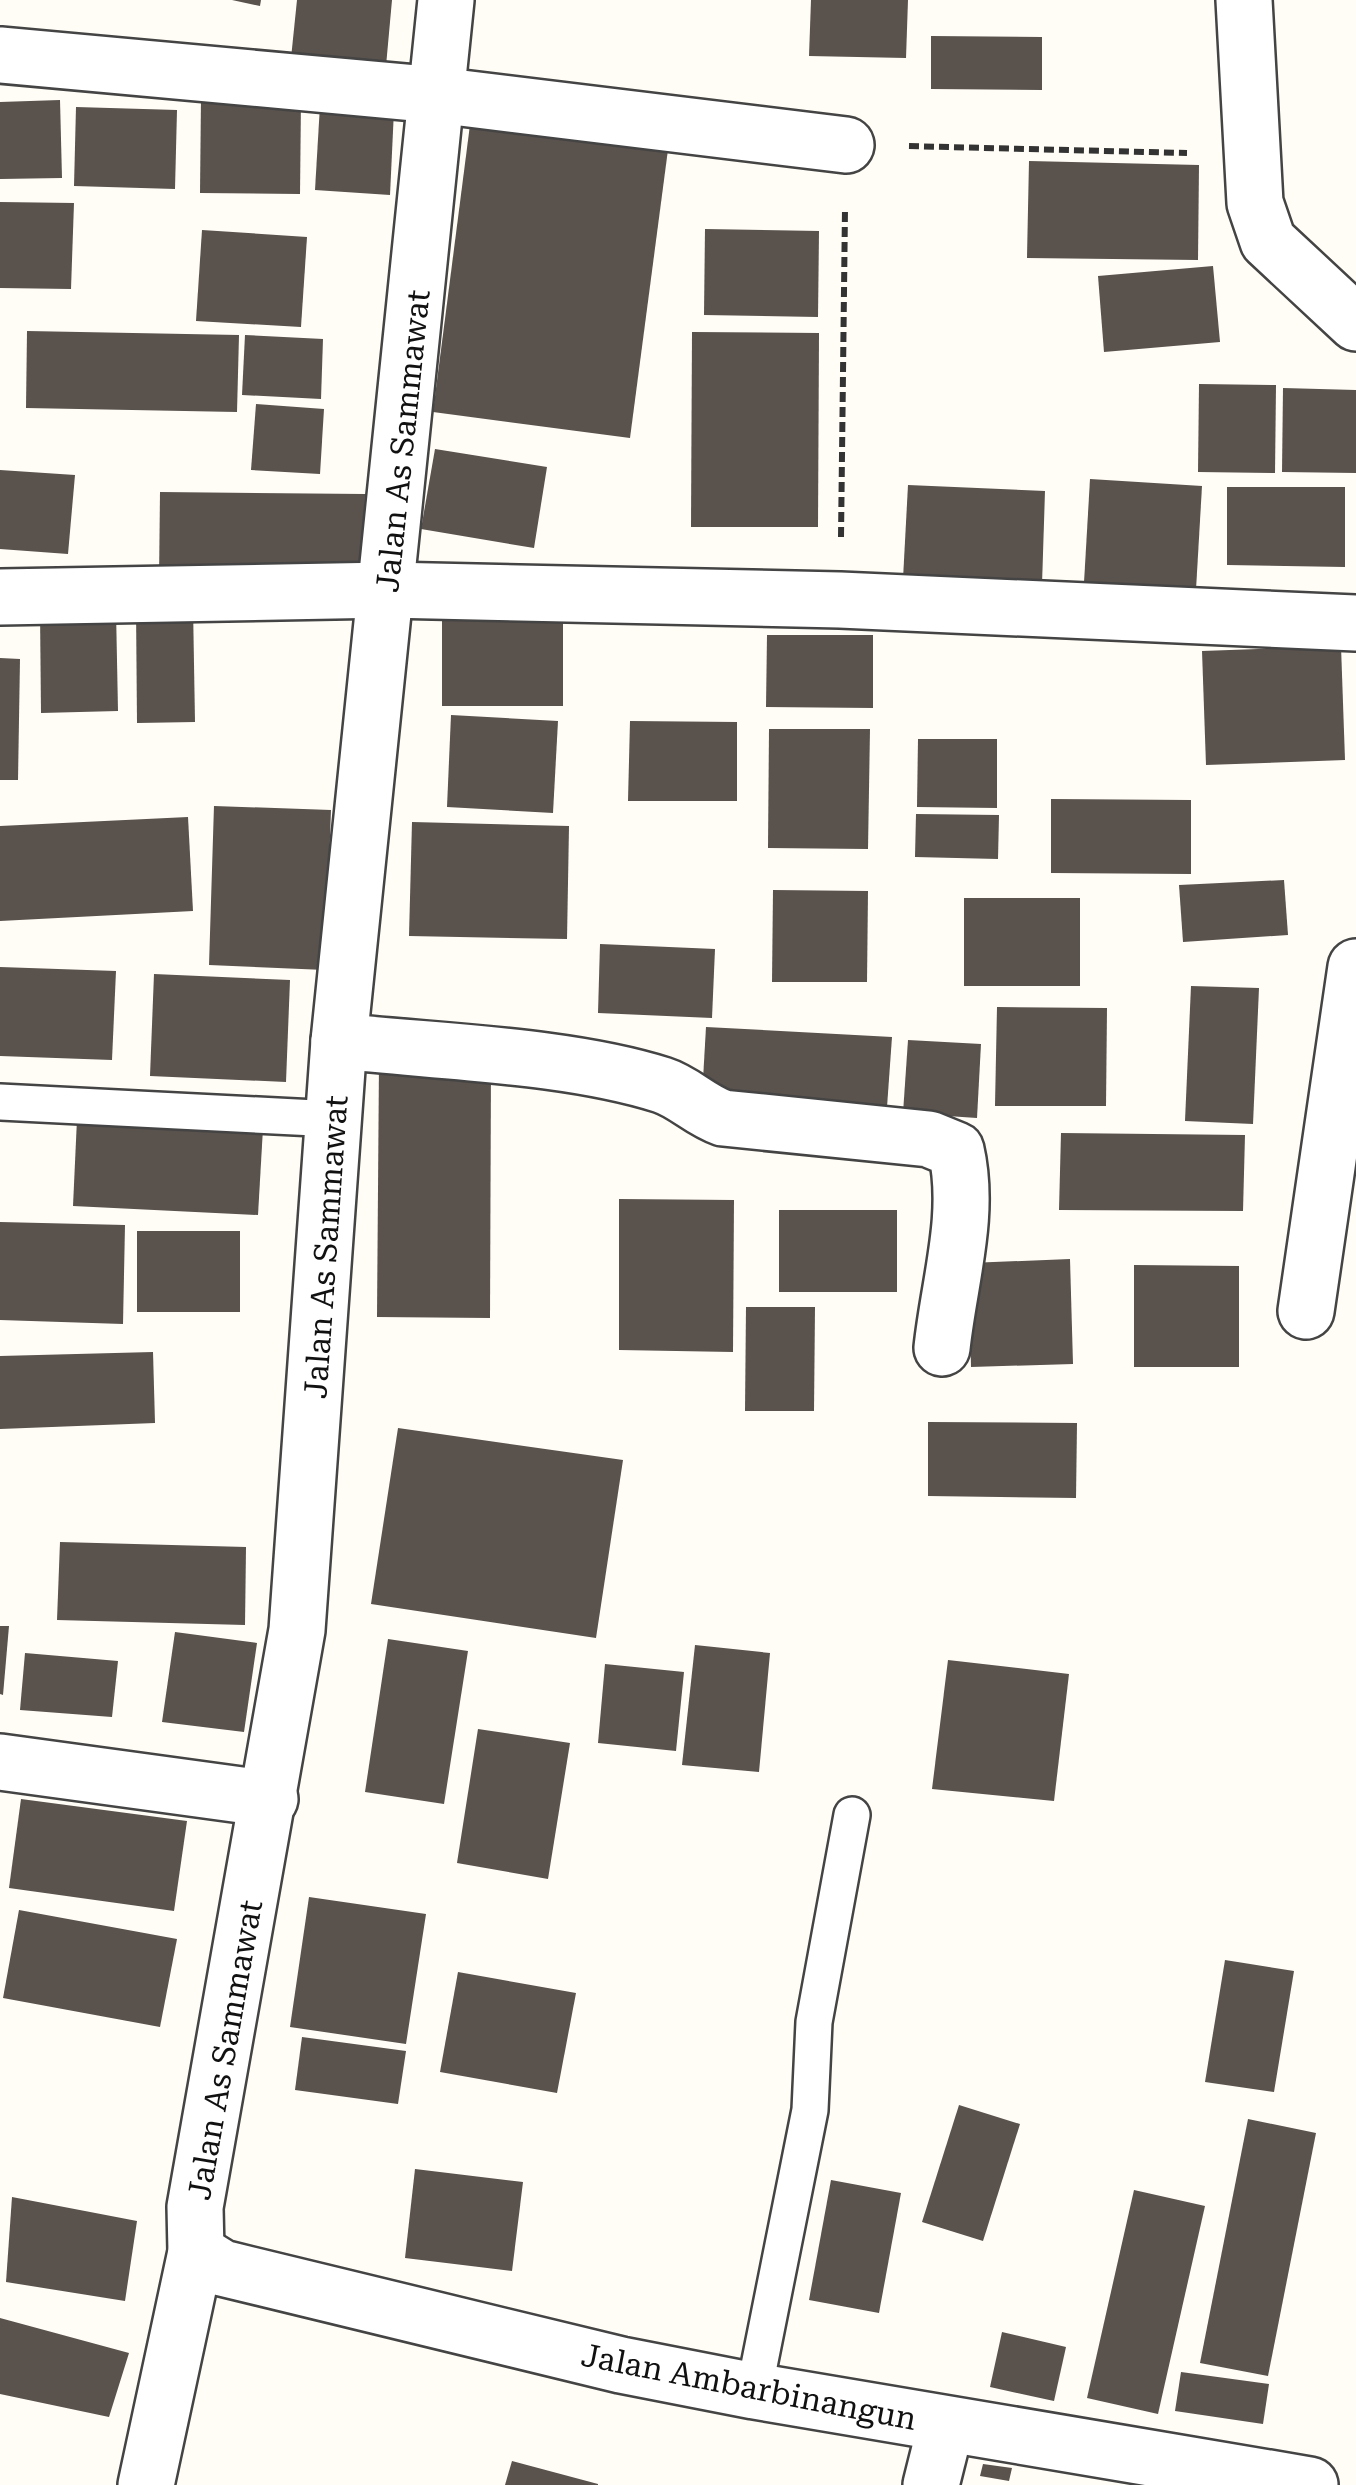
<svg xmlns="http://www.w3.org/2000/svg" width="1356" height="2485" font-family="'Roboto Serif',serif">
<style>
.building{fill:#5a524d}
.lines{fill:none;stroke-linecap:round;stroke-linejoin:round}
.lane-casing{stroke:#444;stroke-width:40}
.street-casing{stroke:#444;stroke-width:60}
.path{stroke:#333;stroke-width:6;stroke-dasharray:10 5;stroke-linecap:butt}
.lane{stroke:#fff;stroke-width:35}
.street{stroke:#fff;stroke-width:55}
.labels{text-anchor:middle;stroke-width:10;stroke-linejoin:round;paint-order:stroke}
.street-label{font-size:32px;fill:#111;stroke:#fff}
</style>
<rect width="100%" height="100%" fill="#fffdf5"/>
<g class="building">
<polygon points="232,0 261,0 260,6"/>
<polygon points="297,0 392,0 385,77 290,68"/>
<polygon points="811,0 908,0 906,58 809,56"/>
<polygon points="931,36 1042,37 1042,90 931,89"/>
<polygon points="201,98 301,99 300,194 200,193"/>
<polygon points="60,100 62,178 0,179 0,102"/>
<polygon points="320,105 394,110 390,195 315,190"/>
<polygon points="76,107 177,110 175,189 74,186"/>
<polygon points="471,117 669,142 630,438 433,412"/>
<polygon points="1029,161 1199,165 1198,260 1027,258"/>
<polygon points="0,202 74,203 71,289 0,288"/>
<polygon points="705,229 819,231 818,317 704,315"/>
<polygon points="202,230 307,237 301,327 196,321"/>
<polygon points="1213,266 1220,342 1104,352 1098,276"/>
<polygon points="27,331 239,335 237,412 26,408"/>
<polygon points="692,332 819,333 818,527 691,527"/>
<polygon points="245,335 323,339 321,399 242,395"/>
<polygon points="1199,384 1276,385 1275,473 1198,472"/>
<polygon points="1283,388 1356,390 1356,473 1282,472"/>
<polygon points="256,404 324,409 320,474 251,470"/>
<polygon points="435,449 547,467 534,548 421,529"/>
<polygon points="0,470 75,475 68,554 0,549"/>
<polygon points="1090,479 1202,486 1195,607 1083,600"/>
<polygon points="908,485 1045,491 1042,585 903,579"/>
<polygon points="1227,487 1345,487 1345,567 1227,565"/>
<polygon points="160,492 365,494 364,584 159,582"/>
<polygon points="193,606 195,722 137,723 136,607"/>
<polygon points="116,610 118,711 41,713 40,611"/>
<rect x="442" y="613" width="121" height="93"/>
<polygon points="767,635 873,635 873,708 766,707"/>
<polygon points="1341,646 1345,760 1206,765 1202,651"/>
<polygon points="0,658 20,659 18,780 0,780"/>
<polygon points="451,715 558,721 553,813 447,807"/>
<polygon points="630,721 737,722 737,801 628,801"/>
<polygon points="769,729 870,729 868,849 768,848"/>
<polygon points="918,739 997,739 997,808 917,807"/>
<polygon points="1051,799 1191,800 1191,874 1051,873"/>
<polygon points="214,806 331,810 325,970 209,965"/>
<polygon points="916,814 999,815 998,859 915,857"/>
<polygon points="188,817 193,911 0,921 0,826"/>
<polygon points="412,822 569,826 567,939 409,936"/>
<polygon points="1284,880 1288,935 1183,942 1179,885"/>
<polygon points="773,890 868,891 867,982 772,982"/>
<rect x="964" y="898" width="116" height="88"/>
<polygon points="600,944 715,949 712,1018 598,1013"/>
<polygon points="0,967 116,971 112,1060 0,1056"/>
<polygon points="154,974 290,980 286,1082 150,1076"/>
<polygon points="1191,986 1259,988 1253,1124 1185,1121"/>
<polygon points="997,1007 1107,1008 1106,1106 995,1106"/>
<polygon points="706,1027 892,1037 887,1107 702,1097"/>
<polygon points="908,1040 981,1044 977,1118 903,1113"/>
<polygon points="379,1062 491,1063 490,1318 377,1317"/>
<polygon points="77,1119 263,1128 258,1215 73,1206"/>
<polygon points="1061,1133 1245,1135 1243,1211 1059,1210"/>
<polygon points="619,1199 734,1200 733,1352 619,1350"/>
<rect x="779" y="1210" width="118" height="82"/>
<polygon points="0,1222 125,1225 123,1324 0,1320"/>
<rect x="137" y="1231" width="103" height="81"/>
<polygon points="1070,1259 1073,1364 971,1367 969,1263"/>
<polygon points="1134,1265 1239,1266 1239,1367 1134,1367"/>
<polygon points="746,1307 815,1307 814,1411 745,1411"/>
<polygon points="153,1352 155,1423 0,1429 0,1356"/>
<polygon points="928,1422 1077,1423 1076,1498 928,1496"/>
<polygon points="398,1428 623,1460 596,1638 371,1604"/>
<polygon points="60,1542 246,1547 245,1625 57,1620"/>
<polygon points="0,1626 9,1626 3,1695 0,1694"/>
<polygon points="175,1632 257,1643 244,1732 162,1722"/>
<polygon points="388,1639 468,1651 444,1804 365,1792"/>
<polygon points="695,1645 770,1653 759,1772 682,1765"/>
<polygon points="25,1653 118,1661 112,1717 20,1710"/>
<polygon points="948,1660 1069,1674 1054,1801 932,1789"/>
<polygon points="605,1664 684,1672 676,1751 598,1743"/>
<polygon points="478,1729 570,1743 548,1879 457,1863"/>
<polygon points="21,1799 187,1821 174,1911 9,1888"/>
<polygon points="309,1897 426,1914 406,2044 290,2027"/>
<polygon points="19,1910 177,1939 160,2027 3,1998"/>
<polygon points="1225,1960 1294,1971 1274,2092 1205,2082"/>
<polygon points="458,1972 576,1993 557,2093 440,2072"/>
<polygon points="302,2037 406,2051 398,2104 295,2090"/>
<polygon points="959,2105 1020,2124 983,2241 922,2222"/>
<polygon points="1248,2119 1316,2133 1268,2376 1200,2363"/>
<polygon points="415,2169 523,2182 512,2271 405,2258"/>
<polygon points="831,2180 901,2193 879,2313 809,2300"/>
<polygon points="1134,2190 1205,2206 1158,2414 1087,2398"/>
<polygon points="12,2197 137,2221 125,2301 6,2282"/>
<polygon points="0,2318 129,2353 109,2417 0,2394"/>
<polygon points="1002,2332 1066,2347 1054,2401 990,2387"/>
<polygon points="1181,2372 1269,2384 1263,2424 1175,2411"/>
<polygon points="512,2461 598,2484 598,2485 505,2485"/>
<polygon points="983,2464 1012,2468 1009,2481 980,2476"/>
</g>
<g class="lines">
<defs>
<g id="lane">
<polyline points="0,1102 335,1119"/>
<polyline points="754,2391 810,2110 814,2022 852,1815"/>
</g>
<g id="street">
<polyline points="1244,0 1255,203 1268,241 1356,323"/>
<polyline points="0,55 437,95 846,145"/>
<polyline points="0,597 388,590 840,600 1356,623"/>
<path d="M339,1041C439,1052 568,1055 662,1085C684,1092 700,1110 723,1118L929,1139L956,1150C971,1215 949,1282 942,1348"/>
<polyline points="1306,1311 1356,967"/>
<polyline points="0,1762 270,1799"/>
<polyline points="196,2252 222,2268 621,2365 754,2391 1310,2485"/>
<polyline points="146,2485 196,2252 195,2207 297,1630 339,1041 446,0"/>
<polyline points="931,2485 946,2425"/>
</g>
</defs>
<use href="#lane" class="lane-casing"/>
<use href="#street" class="street-casing"/>
<g class="path">
<polyline points="909,146 1187,153"/>
<polyline points="841,537 845,209"/>
</g>
<use href="#lane" class="lane"/>
<use href="#street" class="street"/>
</g>
<g class="labels">
<g class="street-label">
<text transform="translate(403 441) rotate(-84)" y="11">Jalan As Sammawat</text>
<text transform="translate(326 1247) rotate(-86)" y="11">Jalan As Sammawat</text>
<text transform="translate(225 2050) rotate(-80)" y="11">Jalan As Sammawat</text>
<text transform="translate(749 2387) rotate(11)" y="11">Jalan Ambarbinangun</text>
</g>
</g>
</svg>
